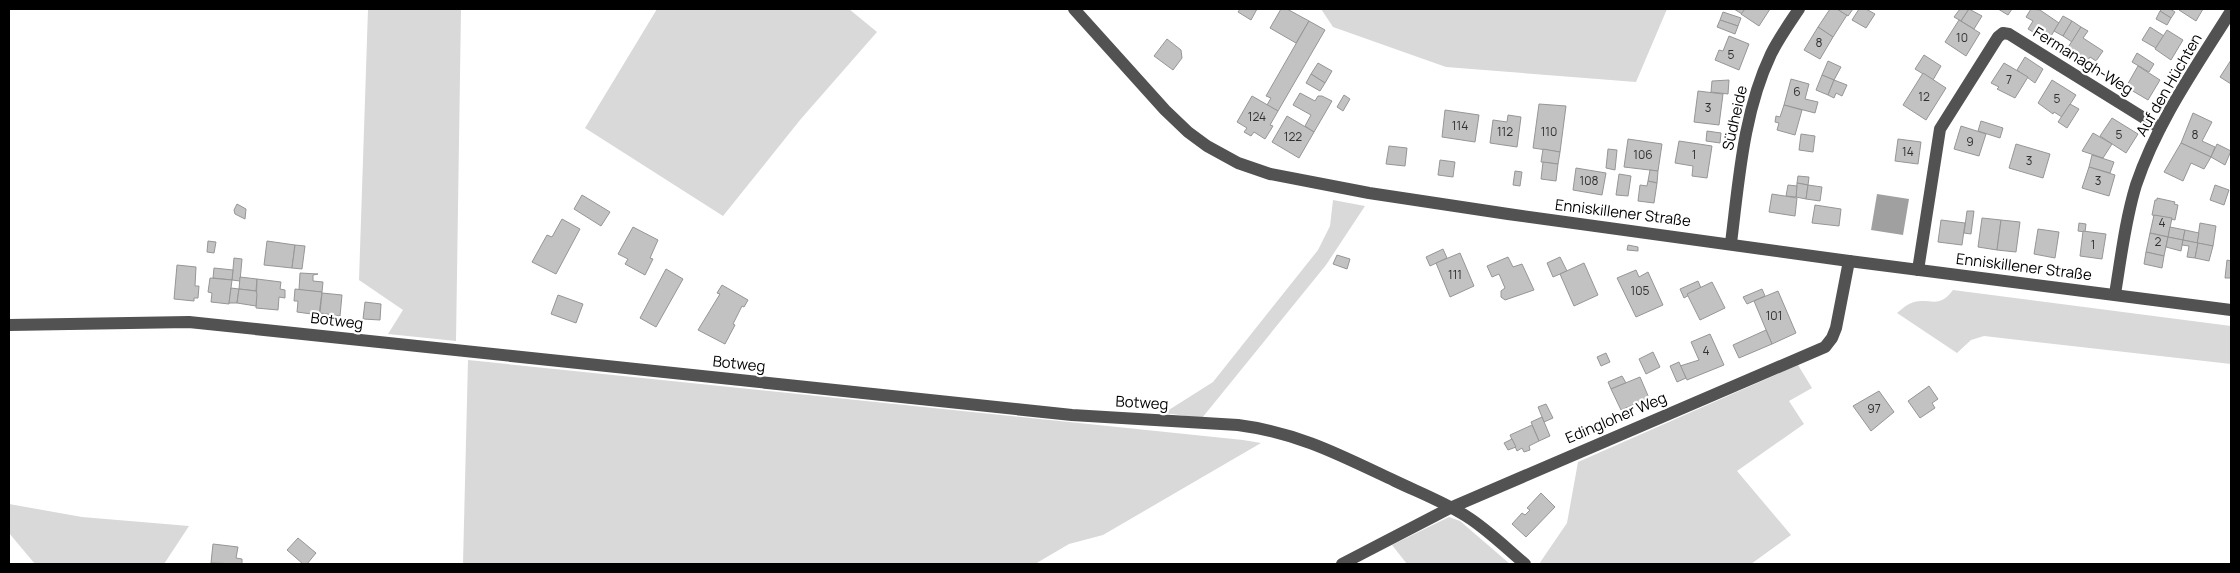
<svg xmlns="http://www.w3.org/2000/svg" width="2240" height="573" font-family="Manrope,sans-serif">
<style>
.green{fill:#d9d9d9}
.water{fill:#a0a0a0}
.building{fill:#c2c2c2;stroke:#969696}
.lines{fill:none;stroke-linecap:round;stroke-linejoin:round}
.minor{stroke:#525252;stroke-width:12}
.labels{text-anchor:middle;stroke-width:4.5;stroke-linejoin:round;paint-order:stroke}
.number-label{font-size:12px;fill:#303030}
.street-label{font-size:15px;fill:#000;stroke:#fff}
</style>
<rect width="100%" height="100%" fill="#fff"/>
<g class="green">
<polygon points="368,9 461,9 456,341 388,334 403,310 359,280"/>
<polygon points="657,9 849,9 877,32 800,120 723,216 585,128"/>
<polygon points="1321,9 1667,9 1636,82 1446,67 1333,27"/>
<polygon points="1333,200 1365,206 1326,265 1202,418 1164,413 1213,382 1318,250 1330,226"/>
<path d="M1953,290L2231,326V364L1984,336L1971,340L1957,353L1897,313C1902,309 1907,304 1914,302C1931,298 1939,309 1953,290Z"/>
<polygon points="468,360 1243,440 1261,443 1103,535 1069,544 1035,564 463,564"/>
<polygon points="1798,365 1812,388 1789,401 1804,424 1737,471 1791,535 1751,564 1539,564 1567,523 1578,462"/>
<polygon points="9,504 82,517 189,526 164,564 35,564 9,533"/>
<polygon points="1449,517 1460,521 1510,564 1407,564 1392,545"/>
</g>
<polygon class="water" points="1877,194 1909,199 1903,235 1871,230"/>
<g class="building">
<polygon points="1240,9 1257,9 1251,20 1238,12"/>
<polygon points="1281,9 1287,9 1309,21 1296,43 1270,28"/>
<polygon points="1734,9 1745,9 1742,14"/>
<polygon points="1745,9 1770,9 1759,26 1741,14"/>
<polygon points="1830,9 1837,9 1847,15 1833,37 1818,27"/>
<polygon points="1837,9 1853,9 1848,16"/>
<polygon points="1859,9 1866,9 1875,14 1866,28 1852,20"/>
<polygon points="1960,9 1969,9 1961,21 1954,17"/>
<polygon points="1969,9 1982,16 1974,29 1961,21"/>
<polygon points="1998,9 2012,9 2008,15"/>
<polygon points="2031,9 2040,10 2059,23 2048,41 2028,29 2033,21 2026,17"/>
<polygon points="2162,9 2170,9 2175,12 2171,18 2160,11"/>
<polygon points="2180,9 2203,9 2196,21 2179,10"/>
<polygon points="2160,11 2171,18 2167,25 2156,19"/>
<polygon points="1723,12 1741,18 1738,26 1720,20"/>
<polygon points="2063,16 2072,21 2063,36 2054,31"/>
<polygon points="1720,20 1738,26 1735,34 1717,27"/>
<polygon points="1959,20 1980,33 1966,56 1945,42"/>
<polygon points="1309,21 1325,30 1278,111 1267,105 1271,98 1266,96"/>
<polygon points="2072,21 2081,27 2072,42 2063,36"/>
<polygon points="1818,27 1833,37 1820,59 1804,50"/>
<polygon points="2081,27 2088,31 2083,38 2103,51 2096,61 2090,57 2085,64 2065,52"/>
<polygon points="2150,27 2164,36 2156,48 2142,40"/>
<polygon points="2167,30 2183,40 2171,60 2155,49"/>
<polygon points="1729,36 1749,44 1739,70 1715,60 1719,50 1723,51"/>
<polygon points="1167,39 1181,50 1182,58 1173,70 1154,56"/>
<polygon points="2137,53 2154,64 2149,72 2132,62"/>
<polygon points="1924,55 1941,66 1933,80 1915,69"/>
<polygon points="2025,57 2043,69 2035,83 2017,70"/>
<polygon points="2231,60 2231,84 2220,77"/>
<polygon points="1828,61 1841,67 1834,80 1822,75"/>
<polygon points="1318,63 1332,71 1325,83 1311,74"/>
<polygon points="2004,63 2028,77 2015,98 1997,89 1999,87 1991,83"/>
<polygon points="2138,66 2160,80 2148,100 2126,87"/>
<polygon points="1923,73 1946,88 1926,120 1903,105"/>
<polygon points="1311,74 1325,83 1320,91 1306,83"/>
<polygon points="1822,75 1834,80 1828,95 1816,90"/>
<polygon points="1791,79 1809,84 1805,99 1818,102 1815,113 1784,105"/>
<polygon points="1729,80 1728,94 1711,92 1712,81"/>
<polygon points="1834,80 1847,85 1842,96 1836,93 1834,98 1828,95"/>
<polygon points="2052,80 2076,95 2062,117 2054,112 2053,114 2038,103"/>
<polygon points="1698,91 1723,94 1719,125 1694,122"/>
<polygon points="1300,93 1315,101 1318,96 1322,96 1332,101 1314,132 1305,126 1311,115 1293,105"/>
<polygon points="1344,95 1350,99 1343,111 1337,107"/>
<polygon points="1252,96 1278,111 1270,125 1273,126 1265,139 1254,132 1251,136 1244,132 1247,128 1237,122"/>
<polygon points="1539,104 1566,106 1560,152 1533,148"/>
<polygon points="2070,104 2079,109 2067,128 2058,122"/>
<polygon points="1784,105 1802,110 1795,135 1777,130 1779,123 1775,122 1776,116 1780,117"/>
<polygon points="1445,110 1479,115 1475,142 1442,137"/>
<polygon points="2193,113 2212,122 2202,141 2215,147 2211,157 2181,143"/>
<polygon points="1508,115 1521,117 1517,147 1490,143 1493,120 1507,122"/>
<polygon points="1287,116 1314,132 1299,158 1272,142"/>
<polygon points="2112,118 2138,134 2126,153 2100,136"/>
<polygon points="1981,121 2003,128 2000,138 1978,131"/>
<polygon points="1961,126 1986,134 1979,156 1954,149"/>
<polygon points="1707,131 1721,133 1720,143 1706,141"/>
<polygon points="2093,133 2112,144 2103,158 2082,151"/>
<polygon points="1801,134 1815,136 1813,152 1799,150"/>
<polygon points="1628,139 1662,144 1658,171 1624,167"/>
<polygon points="1898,139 1921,142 1918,164 1895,161"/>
<polygon points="1679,141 1712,146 1707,178 1692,176 1693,166 1675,163"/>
<polygon points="2181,143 2211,157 2204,169 2191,163 2183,181 2164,172"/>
<polygon points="2016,144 2050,154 2043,178 2009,168"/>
<polygon points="2217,144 2231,151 2225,165 2211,157"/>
<polygon points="1389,146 1407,148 1405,166 1386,164"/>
<polygon points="1543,149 1560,152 1558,164 1541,162"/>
<polygon points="1608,149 1617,150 1615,170 1606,168"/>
<polygon points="2092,155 2114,162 2110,173 2089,167"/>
<polygon points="1440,160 1455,162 1453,177 1438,175"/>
<polygon points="1543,162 1558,164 1556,181 1541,179"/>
<polygon points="2089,167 2115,175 2109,196 2082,188"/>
<polygon points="1576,168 1606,173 1602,195 1573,190"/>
<polygon points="1650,170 1658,171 1657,183 1648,181"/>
<polygon points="1515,171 1522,172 1520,186 1513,185"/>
<polygon points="1619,174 1631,176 1628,196 1616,195"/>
<polygon points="1798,176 1809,177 1808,185 1797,183"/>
<polygon points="1648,181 1657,183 1654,203 1638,201 1640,185 1647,186"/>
<polygon points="1797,183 1808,185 1806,199 1796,197"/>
<polygon points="1788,185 1797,186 1796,197 1786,196"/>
<polygon points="1808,185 1822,187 1820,201 1806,199"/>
<polygon points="2215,185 2229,190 2224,205 2210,200"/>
<polygon points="1772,194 1797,198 1795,216 1769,212"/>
<polygon points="582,195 610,212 601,226 574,209"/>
<polygon points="2157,198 2175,202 2174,204 2178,205 2175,220 2152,215 2155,200 2157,200"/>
<polygon points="237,204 246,209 245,219 235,214 234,210"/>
<polygon points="1815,205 1841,209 1839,226 1812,223"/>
<polygon points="1967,211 1974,211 1971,234 1964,233"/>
<polygon points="2154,215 2172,218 2168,237 2150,233"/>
<polygon points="1982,218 2001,220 1997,250 1978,247"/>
<polygon points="562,219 580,229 556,274 532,262 547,235 552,237"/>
<polygon points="1941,220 1965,223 1962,245 1938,242"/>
<polygon points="2001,220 2020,222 2016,252 1997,250"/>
<polygon points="2079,223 2086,224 2085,232 2078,231"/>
<polygon points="2200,223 2216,226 2213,246 2197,243"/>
<polygon points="633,227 658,240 650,258 653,259 645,275 625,264 628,259 618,254"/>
<polygon points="2170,227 2185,230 2183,240 2168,237"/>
<polygon points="2038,229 2059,232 2055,258 2034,254"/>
<polygon points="2185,230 2199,233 2197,243 2183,240"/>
<polygon points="2083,231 2106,234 2102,259 2080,256"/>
<polygon points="2150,233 2168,237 2164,256 2146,252"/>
<polygon points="2168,237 2183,240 2181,251 2166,247"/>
<polygon points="2183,240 2198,243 2195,258 2187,257 2189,246 2182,245"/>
<polygon points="208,241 216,242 214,253 207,252"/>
<polygon points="267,241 295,245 292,268 264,265"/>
<polygon points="2198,243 2213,246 2209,261 2195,258"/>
<polygon points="295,245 305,246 302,269 292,268"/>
<polygon points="1628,245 1638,247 1638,251 1627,250"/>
<polygon points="1443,249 1447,258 1430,266 1426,257"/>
<polygon points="2146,252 2164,256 2162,268 2144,264"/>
<polygon points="1460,253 1474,286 1450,297 1436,263"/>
<polygon points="1337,255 1350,259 1347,269 1333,264"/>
<polygon points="1508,257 1513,267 1522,264 1534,290 1505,300 1501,297 1501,291 1505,288 1499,274 1492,277 1487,266"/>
<polygon points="1560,257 1567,271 1553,277 1547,263"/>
<polygon points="234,258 242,259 240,281 232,280"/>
<polygon points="2227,260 2231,261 2231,278 2225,278"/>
<polygon points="1584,263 1598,295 1574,306 1560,274"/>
<polygon points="177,265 196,267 195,286 199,286 198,298 194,298 194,301 174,299"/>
<polygon points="214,268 233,270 232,280 213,278"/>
<polygon points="666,269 683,279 656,327 640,318"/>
<polygon points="1636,270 1639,277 1648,272 1663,305 1636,317 1617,278"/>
<polygon points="300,273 318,274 313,275 313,281 323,282 322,292 299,290"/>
<polygon points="240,277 257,279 256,291 239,289"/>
<polygon points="210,278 232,280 229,304 211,302 212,293 208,292"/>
<polygon points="257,279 281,282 280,289 285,290 285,298 279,297 278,310 256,308"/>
<polygon points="1698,281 1701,288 1684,298 1680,289"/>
<polygon points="1712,282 1725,308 1700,320 1687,294"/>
<polygon points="722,285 748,300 744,307 742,306 733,324 735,325 725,344 698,330 720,294 717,293"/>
<polygon points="231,288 239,289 237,303 229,303"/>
<polygon points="239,289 256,291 257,294 256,306 237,303"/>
<polygon points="295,289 322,292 319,315 297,312 298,301 294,301"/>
<polygon points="1762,289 1765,296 1747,304 1743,297"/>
<polygon points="1778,291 1796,333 1772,344 1754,301"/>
<polygon points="322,293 342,295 340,316 320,313"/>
<polygon points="558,295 583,304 576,323 551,314"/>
<polygon points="365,302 381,304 380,320 363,319"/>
<polygon points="1766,330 1772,344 1739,358 1733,345"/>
<polygon points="1710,334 1724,365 1687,380 1680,366 1699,360 1691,342"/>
<polygon points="1653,352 1660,367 1646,374 1639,359"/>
<polygon points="1606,353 1610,362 1601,366 1597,357"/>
<polygon points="1679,362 1686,378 1677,382 1670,366"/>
<polygon points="1622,376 1626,383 1611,389 1608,382"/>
<polygon points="1640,377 1649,398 1621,410 1611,389"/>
<polygon points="1929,386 1938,399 1932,403 1935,408 1920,418 1908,401"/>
<polygon points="1879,391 1894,412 1871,431 1853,406"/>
<polygon points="1546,404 1553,418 1544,422 1538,407"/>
<polygon points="1542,417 1550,436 1539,441 1531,422"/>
<polygon points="1532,425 1539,441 1529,446 1530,450 1524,452 1522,448 1517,451 1510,435"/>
<polygon points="1512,439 1516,447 1508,450 1504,443"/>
<polygon points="1541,493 1555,507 1526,537 1512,524 1522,513 1525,515 1530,510 1527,508"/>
<polygon points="298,538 316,553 307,564 303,564 287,550"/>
<polygon points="213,544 238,547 236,558 242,559 242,564 211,563"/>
</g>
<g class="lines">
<g class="minor">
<polyline points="1074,9 1165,110 1188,132 1207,146 1238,163 1270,174 1369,193 1508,214 1849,261 2231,310"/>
<path d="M1731,243C1739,180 1743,113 1771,54C1779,38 1789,24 1799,9"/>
<polyline points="1918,270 1940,129 1998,37 2003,33 2009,34 2160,128"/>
<path d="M2115,294C2121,258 2125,221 2136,185C2157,122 2196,67 2231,11"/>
<path d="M9,325L189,322L1072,415L1238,425C1299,433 1340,455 1395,481C1418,492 1444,502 1466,516C1487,529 1506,548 1525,564"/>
<polyline points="1342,564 1450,508 1825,347 1832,338 1836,328 1849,261"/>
</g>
</g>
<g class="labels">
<g class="number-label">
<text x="1962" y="42">10</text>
<text x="1819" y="47">8</text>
<text x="1731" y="59">5</text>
<text x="2009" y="84">7</text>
<text x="1797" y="96">6</text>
<text x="1924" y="101">12</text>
<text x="2057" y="103">5</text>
<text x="1708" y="112">3</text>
<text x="1257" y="121">124</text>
<text x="1460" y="130">114</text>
<text x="1505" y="136">112</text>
<text x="1549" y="136">110</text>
<text x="2119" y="139">5</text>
<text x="2195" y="139">8</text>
<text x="1293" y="141">122</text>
<text x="1970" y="146">9</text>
<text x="1908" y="156">14</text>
<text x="1643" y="159">106</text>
<text x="1694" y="159">1</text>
<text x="2029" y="165">3</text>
<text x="1589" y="185">108</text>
<text x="2098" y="185">3</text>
<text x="2162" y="227">4</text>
<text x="2158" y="246">2</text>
<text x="2093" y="249">1</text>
<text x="1455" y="279">111</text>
<text x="1640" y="295">105</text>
<text x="1774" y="320">101</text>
<text x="1706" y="355">4</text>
<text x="1874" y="413">97</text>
</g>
<g class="street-label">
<text transform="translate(2083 61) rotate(32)" y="5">Fermanagh-Weg</text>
<text transform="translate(2169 85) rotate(-60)" y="5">Auf den Hüchten</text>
<text transform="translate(1735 118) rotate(-77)" y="5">Südheide</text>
<text transform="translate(1623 213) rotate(7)" y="5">Enniskillener Straße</text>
<text transform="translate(2024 267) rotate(7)" y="5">Enniskillener Straße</text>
<text transform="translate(337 321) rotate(7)" y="5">Botweg</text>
<text transform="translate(739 364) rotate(6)" y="5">Botweg</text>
<text transform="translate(1142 403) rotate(3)" y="5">Botweg</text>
<text transform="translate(1616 418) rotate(-23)" y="5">Edingloher Weg</text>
</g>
</g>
<rect width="2240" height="573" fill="none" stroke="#000000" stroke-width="20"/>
</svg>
